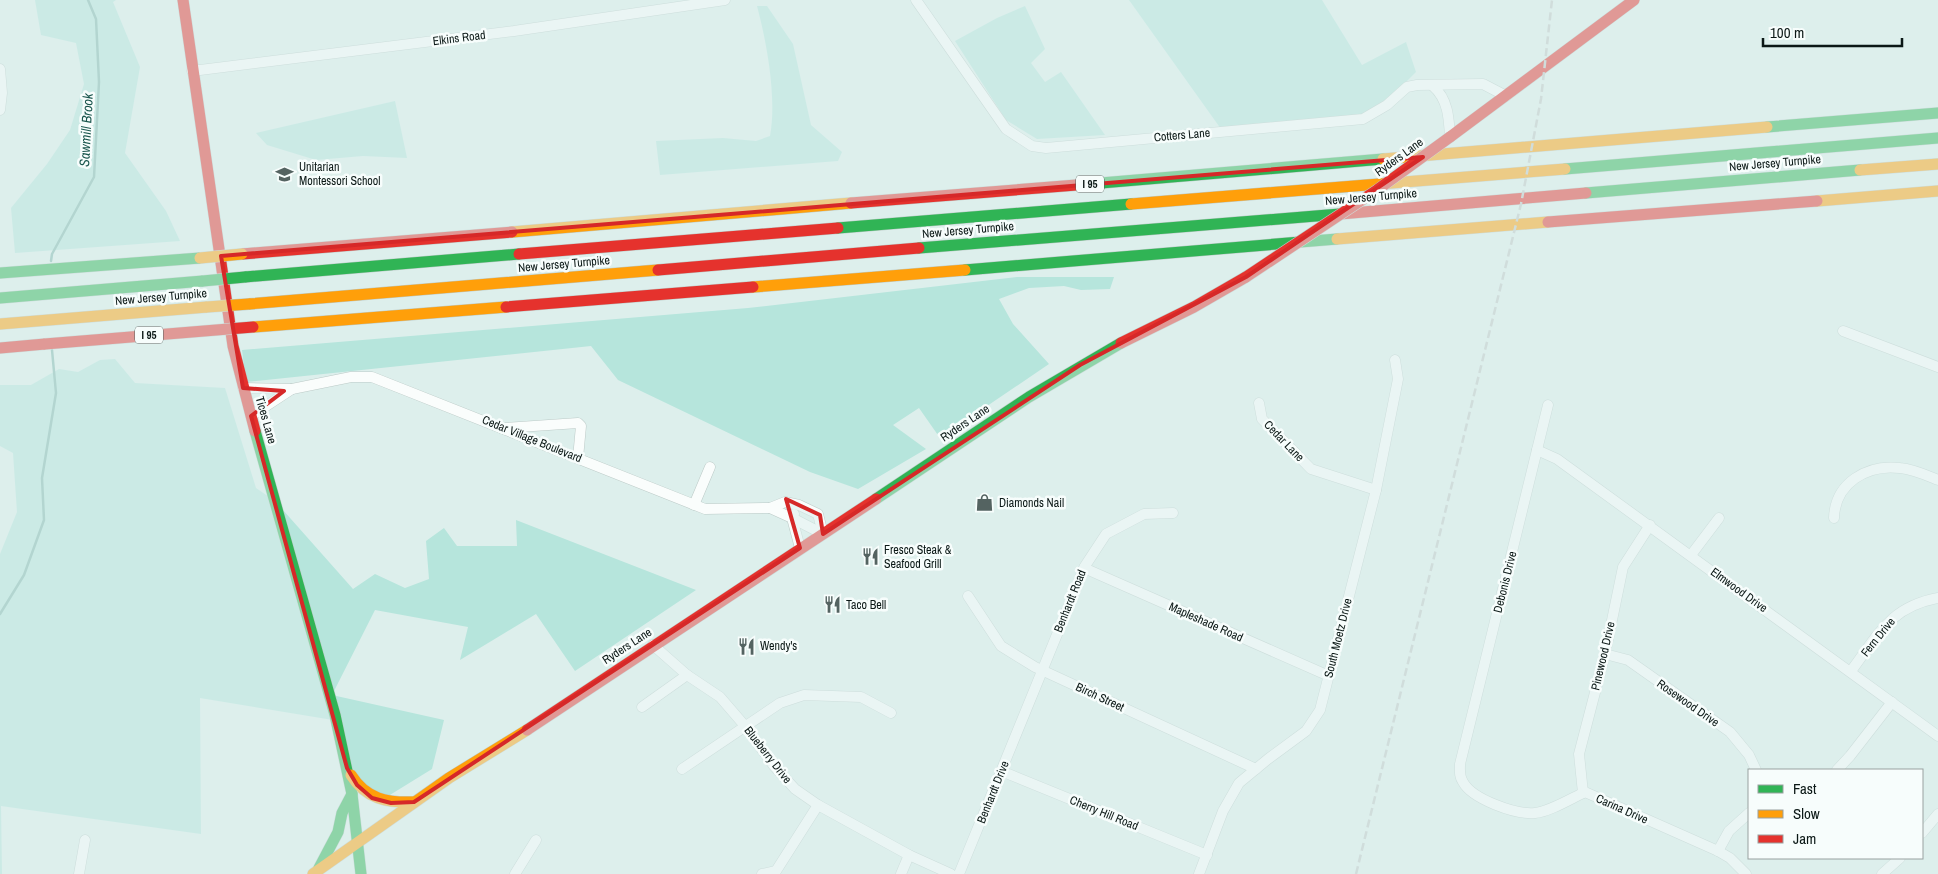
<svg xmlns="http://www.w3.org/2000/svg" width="1938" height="874" font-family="'Archivo Narrow',sans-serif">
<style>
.green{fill:#b6e5dc}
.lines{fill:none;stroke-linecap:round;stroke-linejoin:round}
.stream{stroke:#81b7ae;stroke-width:2.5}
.street-casing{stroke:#bccac7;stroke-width:11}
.fast-casing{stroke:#bccac7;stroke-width:12}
.slow-casing{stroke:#bccac7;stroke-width:12}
.jam-casing{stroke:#bccac7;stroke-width:12}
.street{stroke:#fafdfc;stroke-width:10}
.fast{stroke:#30b455;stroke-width:11}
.slow{stroke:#ff9f0a;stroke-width:11}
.jam{stroke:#e5322d;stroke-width:11}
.rail{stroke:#c2c7c6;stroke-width:2.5;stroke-dasharray:8 4;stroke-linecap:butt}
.fast-bridge-casing{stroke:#bccac7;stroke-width:12;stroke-linecap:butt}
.slow-bridge-casing{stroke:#bccac7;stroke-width:12;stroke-linecap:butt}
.jam-bridge-casing{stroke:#bccac7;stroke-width:12;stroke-linecap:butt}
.fast-bridge{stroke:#30b455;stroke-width:11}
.slow-bridge{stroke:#ff9f0a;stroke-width:11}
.jam-bridge{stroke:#e5322d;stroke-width:11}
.marked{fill:none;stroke:#d62828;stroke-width:4;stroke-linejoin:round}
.labels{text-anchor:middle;stroke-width:5;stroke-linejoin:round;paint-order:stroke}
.shield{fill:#f7fdfc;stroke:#525d5b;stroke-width:1}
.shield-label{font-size:11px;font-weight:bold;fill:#0b1816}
.street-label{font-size:12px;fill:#0b1816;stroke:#f7fdfc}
.poi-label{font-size:12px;fill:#0b1816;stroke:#f7fdfc;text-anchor:start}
.water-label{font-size:14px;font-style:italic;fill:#1a564d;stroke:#f7fdfc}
</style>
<rect width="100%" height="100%" fill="#ddefec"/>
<g class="green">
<polygon points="35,0 116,0 113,2 140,67 125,153 166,211 180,241 15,253 11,208 47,164 70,130 84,84 76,43 41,35"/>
<polygon points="1129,0 1322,0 1362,65 1406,42 1416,72 1372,116 1221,129"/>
<path d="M757,6H767L793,44L811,125L842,152L838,161L660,175L656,141L723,138L756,141L770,136C777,99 767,43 757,6Z"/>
<polygon points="1025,6 1045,49 1031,63 1045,82 1061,72 1105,135 1037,139 1006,120 955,41 997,18"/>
<polygon points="395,101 407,158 363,156 316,160 267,145 256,133"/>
<polygon points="1017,277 1114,277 1110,289 1081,290 1064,286 1029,288 999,299 1013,324 1049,364 940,438 919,408 893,425 926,449 858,489 810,472 618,380 591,346 246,382 242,350 748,308"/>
<polygon points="115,359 135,383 225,388 256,488 275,501 353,589 375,574 405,588 429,579 426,541 444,528 457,546 517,546 516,520 696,590 575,671 536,614 460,660 468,627 375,610 332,695 444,720 432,769 385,798 351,778 339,721 200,698 201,834 1,806 2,874 0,874 0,554 17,512 13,453 0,446 0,385 31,385 59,369 78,372 100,360"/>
</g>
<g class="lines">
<g class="stream">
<polyline points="51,261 52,254 94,177 99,82 96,19 88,0"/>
<polyline points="0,614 24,575 44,520 42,478 56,393 52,350"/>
</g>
<defs>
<g id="street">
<polyline points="916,0 1006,129 1032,146 1046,148 1363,119 1387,105 1407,87 1417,85 1483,84 1506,96"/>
<polyline points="0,69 2,93 0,110"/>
<polyline points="192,71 514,31 725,0"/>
<path d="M1433,86C1448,99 1449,118 1450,137"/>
<polyline points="1843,331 1938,367"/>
<polyline points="243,388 292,389 251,416"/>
<polyline points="292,389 351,377 372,377 705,509 770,508 785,502 799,505 818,514 823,534"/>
<polyline points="1259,403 1262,419 1311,469 1376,490"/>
<path d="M1548,405L1460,764C1460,771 1459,776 1463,782C1472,799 1516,815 1535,813C1549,812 1572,798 1585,792L1718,851L1730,858L1746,874"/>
<polyline points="506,428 578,423 581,426 578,458"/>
<polyline points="1537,450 1557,459 1938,736"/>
<polyline points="694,505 710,467"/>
<polyline points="770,508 792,518 800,548"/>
<polyline points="794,514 792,518 823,534"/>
<path d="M1834,518C1835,483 1867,464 1900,468C1913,469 1926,475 1938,480"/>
<polyline points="1691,555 1719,518"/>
<polyline points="1084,568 1329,676"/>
<polyline points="968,596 1001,646 1035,667 1256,769"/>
<polyline points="653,645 687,675 720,697 745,726 774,766 795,789 818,805 909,855 951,874"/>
<polyline points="1605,654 1628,660 1730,732 1749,755 1756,770"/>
<path d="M1851,671C1878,635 1890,607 1938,598"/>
<polyline points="642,707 687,675"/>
<polyline points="682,769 780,703 804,695 861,697 891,713"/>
<polyline points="1837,770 1850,756 1892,702"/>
<polyline points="1001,771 1207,855"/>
<polyline points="1583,793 1579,754 1605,654 1623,567 1650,525"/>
<polyline points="1922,833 1938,814"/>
<polyline points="1718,851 1729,831 1749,813"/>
<polyline points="79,874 85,840"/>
<polyline points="515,874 536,840"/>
<polyline points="762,874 776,871 818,805"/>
<polyline points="901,874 909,855"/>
<polyline points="959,874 1085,566 1106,534 1144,514 1173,513"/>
<polyline points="1199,874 1223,811 1239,783 1268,759 1306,731 1320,710 1376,490 1398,379 1395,360"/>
<polyline points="1882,874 1900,858"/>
</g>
<g id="fast">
<polyline points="1767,127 1938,113"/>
<polyline points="1565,169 1938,138"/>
<polyline points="1089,184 1383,159"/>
<polyline points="1586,193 1860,170"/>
<polyline points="838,228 1131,204"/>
<polyline points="919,248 1340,214"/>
<polyline points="965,270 1337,239"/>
<polyline points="0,273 200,258"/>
<polyline points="245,277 519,254"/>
<polyline points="0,298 203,281"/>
<polyline points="255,431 335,715 352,794 361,874"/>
<polyline points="876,499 1029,397 1121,343"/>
<polyline points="319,868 338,832 342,813 352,794"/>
</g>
<g id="slow">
<polyline points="1383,159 1767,127"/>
<polyline points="1860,170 1938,164"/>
<polyline points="1817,201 1938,191"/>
<polyline points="1131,204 1565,169"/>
<polyline points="512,232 851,203"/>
<polyline points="1337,239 1548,222"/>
<polyline points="753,287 965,270"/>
<polyline points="249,304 658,270"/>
<polyline points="0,324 207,307"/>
<polyline points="253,327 506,307"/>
<path d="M351,775C366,799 387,803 414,802"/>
<polyline points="313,874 449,778 527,730"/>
</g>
<g id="jam">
<polyline points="183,0 233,346 255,431"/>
<polyline points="1450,137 1634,0"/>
<polyline points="851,203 1089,184"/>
<polyline points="1340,214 1586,193"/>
<polyline points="1548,222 1817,201"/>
<polyline points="242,254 512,232"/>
<polyline points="519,254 838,228"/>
<polyline points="658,270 919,248"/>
<polyline points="506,307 753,287"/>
<polyline points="1121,343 1194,307 1246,277"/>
<polyline points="0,348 45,344"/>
<polyline points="527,730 876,499"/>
</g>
</defs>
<use href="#street" class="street-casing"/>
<use href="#fast" class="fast-casing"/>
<use href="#slow" class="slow-casing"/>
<use href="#jam" class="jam-casing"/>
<use href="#street" class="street"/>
<use href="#fast" class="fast"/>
<use href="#slow" class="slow"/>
<use href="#jam" class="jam"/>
<polyline class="rail" points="1356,874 1521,204 1541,99 1552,0"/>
<defs>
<polyline id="fast-bridge" points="203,281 245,277"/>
<g id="slow-bridge">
<polyline points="200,258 242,254"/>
<polyline points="207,307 249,304"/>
</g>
<g id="jam-bridge">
<polyline points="1246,277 1377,190 1450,137"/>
<polyline points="45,344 253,327"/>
</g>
</defs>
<use href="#fast-bridge" class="fast-bridge-casing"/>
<use href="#slow-bridge" class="slow-bridge-casing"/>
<use href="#jam-bridge" class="jam-bridge-casing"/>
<use href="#fast-bridge" class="fast-bridge"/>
<use href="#slow-bridge" class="slow-bridge"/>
<use href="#jam-bridge" class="jam-bridge"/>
</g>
<path d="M0 0H1938V874H0ZM1423,157L1246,277L1080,365L823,534L820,515L786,499L800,548L414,802L391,803L372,798L357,785L347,768L251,416L284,391L243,388L221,256Z" fill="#ddefec" fill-opacity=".55" fill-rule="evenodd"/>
<path class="marked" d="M1423,157L1246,277L1080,365L823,534L820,515L786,499L800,548L414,802L391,803L372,798L357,785L347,768L251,416L284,391L243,388L221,256Z"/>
<defs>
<symbol id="school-bare" viewBox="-9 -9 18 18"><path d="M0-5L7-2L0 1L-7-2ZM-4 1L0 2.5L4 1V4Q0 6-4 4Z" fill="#546361" stroke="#f7fdfc" stroke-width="2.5" paint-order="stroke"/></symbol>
<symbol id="shop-bare" viewBox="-9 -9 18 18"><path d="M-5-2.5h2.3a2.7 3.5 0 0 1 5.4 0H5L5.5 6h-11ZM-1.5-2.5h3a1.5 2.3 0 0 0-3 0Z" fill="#546361" stroke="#f7fdfc" stroke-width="2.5" paint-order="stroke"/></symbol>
<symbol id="restaurant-bare" viewBox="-9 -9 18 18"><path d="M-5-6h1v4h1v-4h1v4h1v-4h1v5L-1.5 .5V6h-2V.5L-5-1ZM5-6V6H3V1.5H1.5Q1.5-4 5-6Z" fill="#546361" stroke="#f7fdfc" stroke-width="2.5" paint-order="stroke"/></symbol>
</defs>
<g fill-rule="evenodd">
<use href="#school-bare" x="272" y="162" width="25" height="25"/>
<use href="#shop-bare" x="972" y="490" width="25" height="25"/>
<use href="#restaurant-bare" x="858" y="544" width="25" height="25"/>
<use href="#restaurant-bare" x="820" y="592" width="25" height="25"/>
<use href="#restaurant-bare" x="734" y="634" width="25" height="25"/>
</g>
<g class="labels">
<g class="shield">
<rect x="1076" y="175.5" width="28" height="17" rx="4"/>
<rect x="135" y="326.5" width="28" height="17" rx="4"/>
</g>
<g class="shield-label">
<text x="1090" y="188">I 95</text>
<text x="149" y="339">I 95</text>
</g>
<g class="street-label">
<text transform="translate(459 38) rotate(-7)" y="4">Elkins Road</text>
<text transform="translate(1182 135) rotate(-5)" y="4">Cotters Lane</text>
<text transform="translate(1399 157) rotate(-36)" y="4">Ryders Lane</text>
<text transform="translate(1775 163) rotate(-5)" y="4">New Jersey Turnpike</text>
<text transform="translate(1371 197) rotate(-5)" y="4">New Jersey Turnpike</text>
<text transform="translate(968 230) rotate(-5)" y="4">New Jersey Turnpike</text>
<text transform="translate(564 264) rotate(-5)" y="4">New Jersey Turnpike</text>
<text transform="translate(161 297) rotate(-5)" y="4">New Jersey Turnpike</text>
<text transform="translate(266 420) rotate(74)" y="4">Tices Lane</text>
<text transform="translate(965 423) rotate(-34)" y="4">Ryders Lane</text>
<text transform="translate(532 439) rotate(22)" y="4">Cedar Village Boulevard</text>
<text transform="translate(1284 441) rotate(46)" y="4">Cedar Lane</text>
<text transform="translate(1505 582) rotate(-76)" y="4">Debonis Drive</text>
<text transform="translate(1739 590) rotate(36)" y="4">Elmwood Drive</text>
<text transform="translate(1070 601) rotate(-68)" y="4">Benhardt Road</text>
<text transform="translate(1206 622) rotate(24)" y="4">Mapleshade Road</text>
<text transform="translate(1878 637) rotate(-51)" y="4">Fern Drive</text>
<text transform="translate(1338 638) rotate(-76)" y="4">South Moetz Drive</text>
<text transform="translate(627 646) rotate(-33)" y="4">Ryders Lane</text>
<text transform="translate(1603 656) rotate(-77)" y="4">Pinewood Drive</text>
<text transform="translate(1100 697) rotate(25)" y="4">Birch Street</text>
<text transform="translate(1688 703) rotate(35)" y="4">Rosewood Drive</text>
<text transform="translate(768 755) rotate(52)" y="4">Blueberry Drive</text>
<text transform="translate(993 792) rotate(-68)" y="4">Benhardt Drive</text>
<text transform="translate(1622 809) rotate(24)" y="4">Carina Drive</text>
<text transform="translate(1104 813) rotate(22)" y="4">Cherry Hill Road</text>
</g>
<g class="poi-label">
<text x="299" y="171">Unitarian<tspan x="299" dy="14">Montessori School</tspan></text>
<text x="999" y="507">Diamonds Nail</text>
<text x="884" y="554">Fresco Steak &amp;<tspan x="884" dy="14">Seafood Grill</tspan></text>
<text x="846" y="609">Taco Bell</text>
<text x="760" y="650">Wendy's</text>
</g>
<g class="water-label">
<text transform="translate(86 130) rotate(-87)" y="5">Sawmill Brook</text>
</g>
</g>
<rect x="1748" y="769" width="175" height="90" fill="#f7fdfc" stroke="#99a1a0"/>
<rect x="1758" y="785" width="25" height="8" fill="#30b455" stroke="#99a1a0"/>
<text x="1793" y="794" font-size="15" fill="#0b1816">Fast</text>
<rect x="1758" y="810" width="25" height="8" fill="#ff9f0a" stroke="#99a1a0"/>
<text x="1793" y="819" font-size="15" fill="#0b1816">Slow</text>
<rect x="1758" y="835" width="25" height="8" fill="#e5322d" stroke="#99a1a0"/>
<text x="1793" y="844" font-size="15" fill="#0b1816">Jam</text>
<path d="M1763 38v8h139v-8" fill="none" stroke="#0b1816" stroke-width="2.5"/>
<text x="1770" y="38" font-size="15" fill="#0b1816" stroke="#f7fdfc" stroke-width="4" paint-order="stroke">100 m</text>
</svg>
